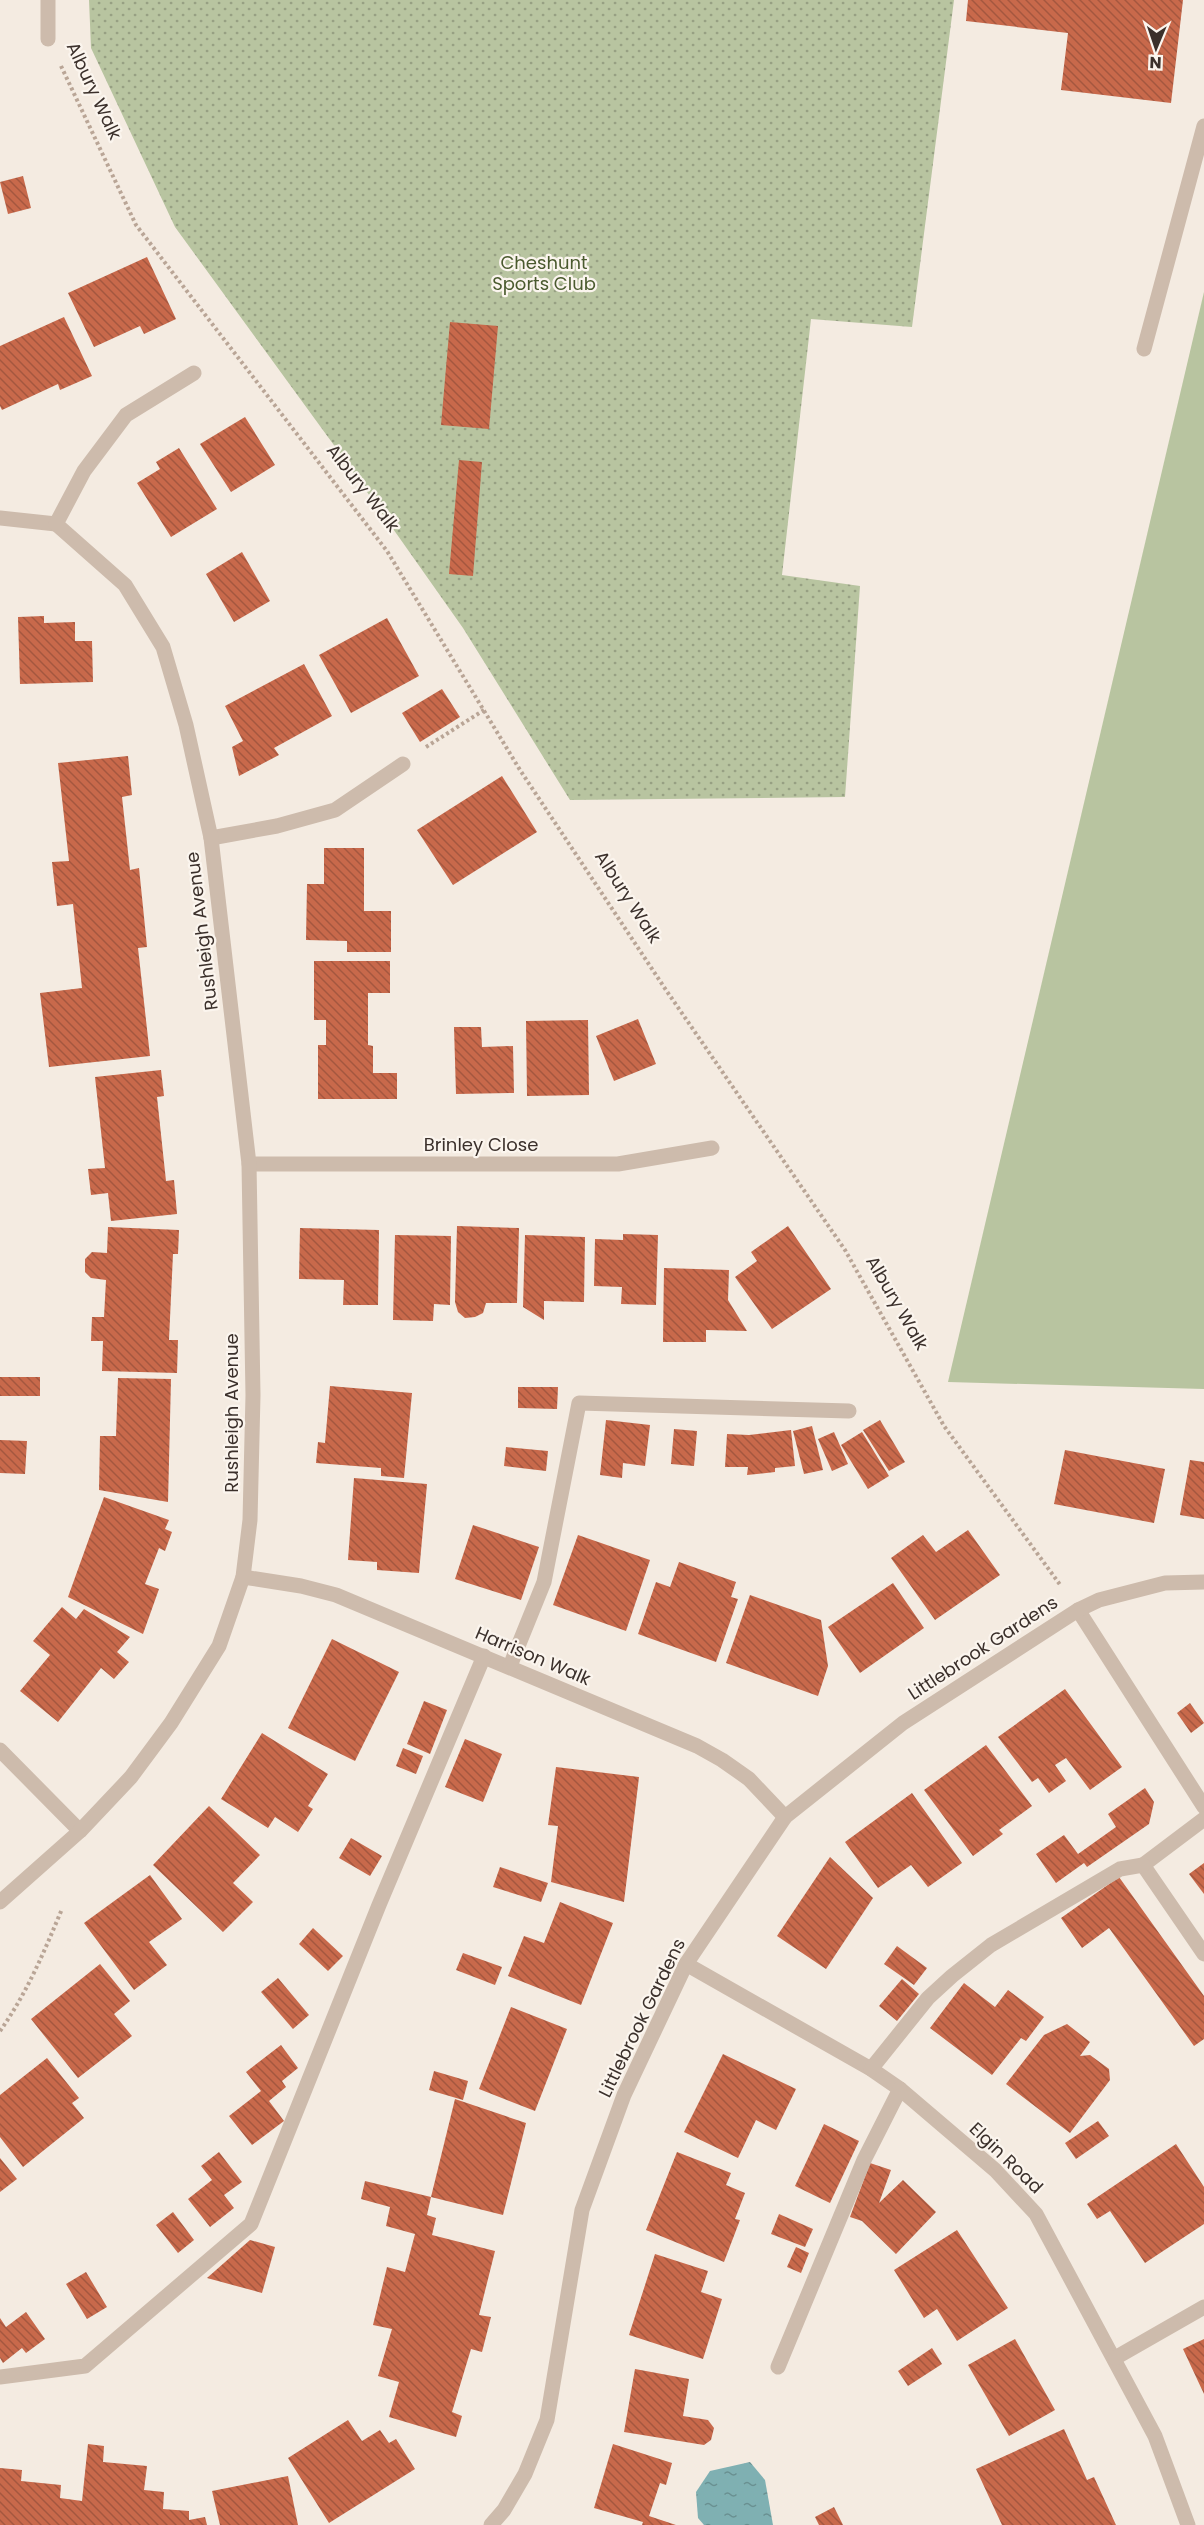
<svg xmlns="http://www.w3.org/2000/svg" width="1204" height="2525" font-family="Poppins,sans-serif">
<style>
.grass{fill:#b8c4a0}
.park{fill:url(#park-dots)}
.water{fill:url(#water-ripples)}
.building{fill:url(#building-back-hatch)}
.lines{fill:none;stroke-linecap:round;stroke-linejoin:round}
.path{stroke:#b9a596;stroke-width:4;stroke-dasharray:3 3;stroke-linecap:butt}
.minor{stroke:#cdbbac;stroke-width:15}
.labels{text-anchor:middle;stroke-width:4.5;stroke-linejoin:round;paint-order:stroke}
.street-label{font-size:18px;fill:#3b302b;stroke:#fbf5ee}
.park-label{font-size:18px;fill:#4a5a2e;stroke:#fbf5ee}
</style>
<defs>
<pattern id="park-dots" width="8" height="8" patternUnits="userSpaceOnUse" patternTransform="scale(1.5)"><rect width="8" height="8" fill="#b8c4a0"/><path d="M2 2h.1M6 6h.1" fill="none" stroke="#97a083" stroke-width="1.8" stroke-linecap="round"/></pattern>
<pattern id="water-ripples" width="26" height="14" patternUnits="userSpaceOnUse" patternTransform="scale(1.5)"><rect width="26" height="14" fill="#7fb0b2"/><path d="M2 4q2-2 4 0t4 0M15 11q2-2 4 0t4 0" fill="none" stroke="#699091"/></pattern>
<pattern id="building-back-hatch" width="6" height="6" patternUnits="userSpaceOnUse" patternTransform="scale(1.5)"><rect width="6" height="6" fill="#c8694b"/><path d="M-1 5l2 2M0 0l6 6M5-1l2 2" fill="none" stroke="#a4573f"/></pattern>
</defs>
<rect width="100%" height="100%" fill="#f4ebe1"/>
<polygon class="grass" points="1204,292 1204,1389 948,1382"/>
<polygon class="park" points="89,0 954,0 912,327 811,319 782,575 860,586 845,797 570,800 463,628 336,448 175,227 91,48"/>
<polygon class="water" points="750,2462 765,2480 773,2525 704,2525 698,2518 696,2492 710,2471"/>
<g class="building">
<polygon points="968,0 1183,0 1171,103 1061,90 1068,33 966,21"/>
<polygon points="23,176 31,208 8,214 0,182"/>
<polygon points="147,257 176,319 144,334 140,326 94,347 68,293"/>
<polygon points="64,317 92,376 60,390 58,384 2,410 0,406 0,346"/>
<polygon points="450,322 498,326 489,429 441,425"/>
<polygon points="245,417 275,465 231,492 200,444"/>
<polygon points="179,448 217,509 171,537 137,483 160,469 156,462"/>
<polygon points="459,460 482,462 473,576 449,574"/>
<polygon points="242,552 270,601 234,622 206,574"/>
<polygon points="44,616 44,623 75,622 75,641 92,641 93,682 20,684 18,617"/>
<polygon points="387,618 419,676 351,713 319,655"/>
<polygon points="304,664 332,716 274,748 279,755 239,776 232,747 243,741 225,706"/>
<polygon points="442,689 460,717 420,742 402,713"/>
<polygon points="128,756 132,795 122,797 130,870 139,868 143,907 147,947 138,948 150,1056 49,1067 40,993 82,988 73,904 57,906 52,862 69,861 58,763"/>
<polygon points="502,776 537,832 453,885 417,830"/>
<polygon points="324,848 364,848 364,911 391,911 391,952 347,952 347,941 306,940 307,884 324,884"/>
<polygon points="314,961 390,961 390,993 368,993 368,1045 373,1046 373,1073 397,1073 397,1099 318,1099 318,1045 326,1045 326,1020 314,1020"/>
<polygon points="638,1019 656,1064 614,1081 596,1036"/>
<polygon points="588,1020 589,1095 527,1096 526,1021"/>
<polygon points="454,1027 481,1027 482,1047 513,1046 514,1093 456,1094"/>
<polygon points="161,1070 164,1096 157,1097 166,1181 174,1180 177,1214 111,1221 108,1193 91,1195 88,1169 105,1168 95,1077"/>
<polygon points="457,1226 519,1228 517,1303 486,1303 483,1313 475,1317 465,1318 458,1312 455,1302"/>
<polygon points="788,1226 831,1289 772,1329 735,1277 757,1261 751,1252"/>
<polygon points="108,1227 179,1230 178,1254 173,1254 169,1340 178,1340 177,1373 102,1371 103,1341 91,1341 92,1317 104,1317 106,1280 91,1278 85,1272 85,1259 92,1252 107,1253"/>
<polygon points="300,1228 379,1230 378,1305 343,1305 344,1280 299,1279"/>
<polygon points="623,1234 658,1235 656,1305 621,1304 622,1287 594,1286 595,1239 623,1240"/>
<polygon points="395,1235 451,1236 450,1305 434,1304 433,1321 393,1320"/>
<polygon points="525,1235 585,1237 584,1302 544,1301 544,1320 523,1307"/>
<polygon points="664,1268 729,1270 728,1300 747,1331 706,1330 706,1342 663,1342"/>
<rect x="0" y="1377" width="40" height="19"/>
<polygon points="118,1378 171,1379 168,1502 99,1490 100,1436 116,1436"/>
<polygon points="330,1386 412,1393 404,1478 381,1476 381,1468 316,1463 318,1442 325,1443"/>
<polygon points="518,1387 558,1387 557,1409 518,1408"/>
<polygon points="606,1420 650,1425 645,1466 623,1463 622,1478 600,1475"/>
<polygon points="880,1420 905,1462 889,1471 863,1430"/>
<polygon points="812,1426 823,1470 804,1474 793,1431"/>
<polygon points="674,1429 697,1431 694,1466 671,1464"/>
<polygon points="791,1430 795,1466 775,1468 775,1472 747,1475 748,1467 725,1467 727,1434 749,1435"/>
<polygon points="834,1432 848,1464 832,1471 818,1439"/>
<polygon points="862,1432 889,1476 868,1489 841,1445"/>
<polygon points="0,1440 27,1441 25,1474 0,1473"/>
<polygon points="506,1447 548,1451 546,1471 504,1466"/>
<polygon points="1065,1450 1165,1469 1154,1523 1054,1504"/>
<polygon points="1190,1460 1204,1462 1204,1519 1180,1515"/>
<polygon points="354,1478 427,1484 419,1573 377,1570 377,1562 348,1560"/>
<polygon points="104,1497 169,1520 165,1529 172,1532 165,1551 159,1548 145,1584 159,1589 143,1634 68,1597"/>
<polygon points="473,1525 539,1547 521,1600 455,1579"/>
<polygon points="968,1530 1000,1575 935,1620 891,1558 923,1535 936,1552"/>
<polygon points="578,1535 650,1560 626,1631 553,1605"/>
<polygon points="679,1562 736,1582 731,1597 738,1599 716,1662 638,1634 656,1582 670,1587"/>
<polygon points="893,1583 924,1628 860,1673 828,1627"/>
<polygon points="750,1595 821,1620 828,1666 818,1696 726,1663"/>
<polygon points="62,1607 76,1619 84,1609 130,1637 117,1652 129,1662 114,1679 101,1668 58,1722 20,1691 50,1655 33,1641"/>
<polygon points="332,1639 399,1672 355,1761 288,1728"/>
<polygon points="1065,1689 1122,1767 1090,1790 1066,1758 1055,1765 1066,1781 1049,1793 1038,1778 1032,1782 998,1737"/>
<polygon points="424,1701 447,1710 430,1754 407,1744"/>
<polygon points="1190,1703 1204,1723 1191,1733 1177,1713"/>
<polygon points="262,1733 328,1774 308,1806 313,1809 298,1832 275,1817 268,1828 221,1799"/>
<polygon points="465,1739 502,1754 483,1802 445,1787"/>
<polygon points="986,1745 1032,1806 999,1830 1003,1834 973,1856 924,1790"/>
<polygon points="403,1748 423,1756 416,1774 396,1766"/>
<polygon points="556,1767 639,1777 624,1902 551,1882 558,1826 548,1825"/>
<polygon points="1145,1788 1154,1802 1149,1824 1087,1867 1084,1863 1056,1883 1036,1854 1064,1835 1078,1854 1116,1827 1108,1814"/>
<polygon points="912,1793 962,1863 928,1887 911,1865 878,1888 845,1842"/>
<polygon points="209,1806 260,1855 233,1883 253,1902 223,1932 153,1865"/>
<polygon points="351,1838 382,1856 370,1876 339,1858"/>
<polygon points="830,1857 873,1898 826,1969 777,1936"/>
<polygon points="1204,1863 1204,1894 1189,1874"/>
<polygon points="500,1867 548,1883 541,1902 493,1887"/>
<polygon points="150,1875 182,1919 149,1942 167,1965 134,1990 84,1923"/>
<polygon points="1119,1877 1204,1996 1204,2039 1194,2046 1109,1928 1082,1948 1061,1918"/>
<polygon points="560,1902 613,1923 581,2005 508,1976 524,1936 544,1943"/>
<polygon points="313,1928 343,1956 328,1971 299,1944"/>
<polygon points="897,1946 927,1968 914,1985 884,1964"/>
<polygon points="463,1953 502,1967 495,1985 456,1970"/>
<polygon points="100,1964 130,2001 114,2014 132,2036 78,2078 31,2019"/>
<polygon points="278,1978 309,2015 293,2029 261,1992"/>
<polygon points="902,1979 919,1994 897,2021 879,2006"/>
<polygon points="964,1983 995,2007 1008,1990 1044,2017 1026,2041 1021,2038 992,2075 930,2028"/>
<polygon points="511,2007 567,2029 535,2111 479,2089"/>
<polygon points="1067,2024 1090,2042 1080,2056 1090,2055 1109,2069 1110,2080 1070,2133 1006,2084 1044,2035"/>
<polygon points="281,2045 298,2068 282,2081 286,2087 269,2101 284,2121 252,2145 229,2116 261,2091 246,2072"/>
<polygon points="723,2054 796,2089 776,2130 756,2120 738,2158 684,2132"/>
<polygon points="47,2058 79,2098 72,2103 84,2118 23,2167 0,2137 0,2095"/>
<polygon points="434,2071 468,2081 463,2100 429,2090"/>
<polygon points="455,2099 526,2123 503,2215 431,2197"/>
<polygon points="1098,2121 1109,2136 1076,2159 1065,2143"/>
<polygon points="824,2124 859,2141 830,2203 795,2186"/>
<polygon points="1176,2144 1204,2187 1204,2224 1145,2263 1110,2211 1097,2219 1087,2204"/>
<polygon points="219,2152 242,2182 224,2195 234,2208 210,2227 188,2199 212,2180 201,2166"/>
<polygon points="677,2152 731,2173 726,2185 745,2193 735,2219 740,2220 724,2262 646,2230"/>
<polygon points="0,2158 17,2179 0,2192"/>
<polygon points="870,2163 891,2170 879,2203 903,2180 936,2212 896,2254 862,2221 850,2217"/>
<polygon points="365,2181 431,2197 427,2215 436,2218 432,2235 495,2251 479,2315 491,2317 482,2352 471,2349 452,2412 462,2416 456,2437 389,2417 399,2382 378,2376 392,2329 373,2325 387,2267 405,2272 415,2234 386,2226 390,2207 361,2199"/>
<polygon points="173,2212 194,2240 178,2253 156,2225"/>
<polygon points="779,2214 813,2229 805,2247 771,2234"/>
<polygon points="957,2230 1008,2308 957,2341 937,2309 924,2318 894,2270"/>
<polygon points="250,2240 275,2247 262,2293 207,2278"/>
<polygon points="796,2247 809,2253 801,2273 787,2267"/>
<polygon points="655,2254 708,2271 701,2292 722,2299 703,2359 629,2335"/>
<polygon points="86,2272 107,2307 87,2319 66,2284"/>
<polygon points="26,2312 45,2339 26,2353 22,2348 3,2363 0,2358 0,2318 6,2327"/>
<polygon points="1015,2339 1055,2410 1009,2436 968,2365"/>
<polygon points="1204,2339 1204,2394 1183,2349"/>
<polygon points="932,2348 942,2364 908,2386 898,2371"/>
<polygon points="635,2369 689,2379 683,2416 708,2420 714,2428 711,2440 704,2445 624,2432"/>
<polygon points="348,2420 362,2441 380,2430 389,2443 396,2439 415,2469 329,2523 288,2458"/>
<polygon points="1064,2429 1087,2480 1094,2477 1116,2525 1002,2525 976,2469"/>
<polygon points="88,2444 104,2446 103,2462 147,2466 144,2490 164,2492 163,2509 189,2511 189,2520 205,2517 207,2525 0,2525 0,2468 22,2470 21,2481 61,2485 60,2498 82,2501"/>
<polygon points="613,2444 672,2463 666,2485 660,2483 649,2516 676,2525 642,2525 643,2522 594,2508"/>
<polygon points="288,2476 298,2525 220,2525 212,2491"/>
<polygon points="834,2507 843,2525 819,2525 815,2517"/>
</g>
<g class="lines">
<g class="path">
<polyline points="61,66 136,225 387,551 520,770 666,990 845,1250 944,1426 1061,1586"/>
<polyline points="426,747 484,710"/>
<path d="M0,2031C27,1993 44,1952 62,1909"/>
</g>
<g class="minor">
<polyline points="48,0 48,39"/>
<polyline points="1144,349 1204,126"/>
<polyline points="0,518 56,524"/>
<polyline points="211,838 277,826 335,810 403,764"/>
<polyline points="249,1164 618,1164 712,1148"/>
<polyline points="243,1577 301,1586 336,1595 697,1746 722,1760 749,1779 785,1817"/>
<polyline points="1078,1610 1204,1807"/>
<polyline points="510,1666 544,1582 579,1403 849,1411"/>
<polyline points="0,1750 80,1831"/>
<polyline points="1204,1819 1143,1865 1204,1954"/>
<polyline points="0,1902 80,1831 131,1777 171,1723 219,1646 243,1577 250,1520 253,1395 249,1164 211,838 186,725 163,647 125,585 56,524 84,471 126,415 194,373"/>
<polyline points="686,1964 871,2069 900,2089 995,2170 1036,2214 1155,2436 1188,2525"/>
<polyline points="871,2069 928,1998 952,1976 991,1945 1120,1869 1143,1865"/>
<polyline points="1115,2358 1204,2307"/>
<polyline points="778,2367 864,2160 900,2089"/>
<polyline points="0,2377 85,2366 251,2224 379,1905 484,1656"/>
<polyline points="491,2525 504,2510 525,2474 547,2420 582,2210 624,2095 686,1964 785,1817 903,1723 1078,1610 1099,1600 1165,1583 1204,1582"/>
</g>
</g>
<g class="labels">
<g class="street-label">
<text transform="translate(94 91) rotate(65)" y="6">Albury Walk</text>
<text transform="translate(363 488) rotate(52)" y="6">Albury Walk</text>
<text transform="translate(628 897) rotate(57)" y="6">Albury Walk</text>
<text transform="translate(202 931) rotate(-97)" y="6">Rushleigh Avenue</text>
<text x="481" y="1151">Brinley Close</text>
<text transform="translate(897 1303) rotate(60)" y="6">Albury Walk</text>
<text transform="translate(232 1413) rotate(-90)" y="6">Rushleigh Avenue</text>
<text transform="translate(983 1648) rotate(-33)" y="6">Littlebrook Gardens</text>
<text transform="translate(533 1656) rotate(23)" y="6">Harrison Walk</text>
<text transform="translate(642 2018) rotate(-64)" y="6">Littlebrook Gardens</text>
<text transform="translate(1006 2158) rotate(44)" y="6">Elgin Road</text>
</g>
<g class="park-label">
<text x="544" y="269">Cheshunt<tspan x="544" dy="21">Sports Club</tspan></text>
</g>
</g>
<g transform="translate(1156 48) rotate(182)" stroke="#fbf5ee" stroke-width="4.5" paint-order="stroke">
<path d="M0-4.5L10 22L0 15L-10 22Z" fill="#3b302b"/>
<text y="-9" font-size="16" font-weight="bold" text-anchor="middle" fill="#3b302b">N</text>
</g>
</svg>
